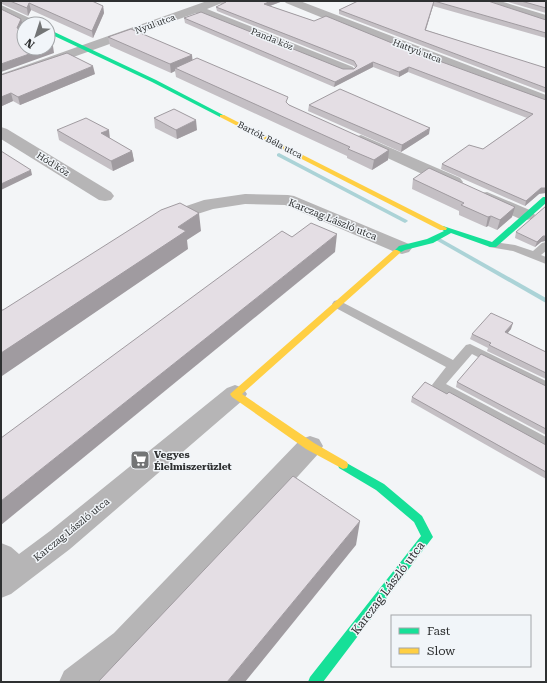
<svg xmlns="http://www.w3.org/2000/svg" width="547" height="683" font-family="'Roboto Serif',serif">
<style>
.lines{fill:none;stroke-linecap:round;stroke-linejoin:round}
.stream{fill:#abd3d7;fill-rule:evenodd}
.lane{fill:#b6b5b6;fill-rule:evenodd}
.street{fill:#b6b5b6;fill-rule:evenodd}
.fast{fill:#16e098;fill-rule:evenodd}
.slow{fill:#ffcf43;fill-rule:evenodd}
.wall{fill:#c4bfc4}
.shaded-wall{fill:#a09ba0}
.building{fill:#e4dee4;stroke:#a09ba0}
.labels{text-anchor:middle;stroke-width:3;stroke-linejoin:round;paint-order:stroke}
.far-street-label{font-size:9px;fill:#2e3031;stroke:#f1f5f9}
.street-label{font-size:10px;fill:#2e3031;stroke:#f1f5f9}
.poi-label{font-size:10px;font-weight:bold;fill:#2e3031;stroke:#f1f5f9;text-anchor:start}
.near-street-label{font-size:12px;fill:#2e3031;stroke:#f1f5f9}
</style>
<rect width="100%" height="100%" fill="#f3f5f7"/>
<g class="lines">
<g class="stream">
<polygon points="279,153 407,220 408,221 405,223 403,222 277,156 277,154"/>
<polygon points="436,236 546,298 546,303 434,239 433,238 434,237"/>
</g>
<g class="lane">
<polygon points="493,242 515,245 533,251 542,243 546,242 546,251 541,255 546,257 546,264 513,251 489,247 488,245"/>
<polygon points="338,300 453,360 466,345 470,344 546,381 546,392 472,354 446,384 546,437 546,450 434,388 432,385 446,367 334,307 332,304 334,301"/>
</g>
<g class="street">
<polygon points="207,1 224,1 222,3 207,9 353,67 355,70 353,73 348,74 343,73 196,13 1,83 1,74"/>
<polygon points="284,1 300,1 546,95 546,104 409,53 286,3"/>
<polygon points="482,1 500,1 546,15 546,23 484,3"/>
<polygon points="1,5 36,21 38,24 24,25 1,14"/>
<polygon points="1,127 7,129 111,192 114,196 111,200 105,201 99,200 1,139"/>
<polygon points="361,135 460,178 463,182 460,186 454,187 448,186 355,143 353,140 355,137"/>
<polygon points="487,192 532,211 535,215 532,219 526,220 520,219 481,201 478,197 481,193"/>
<polygon points="245,194 288,195 294,196 409,244 412,248 409,252 402,254 395,252 285,205 245,204 213,209 163,225 157,224 154,220 157,216 204,200"/>
<polygon points="235,385 243,388 247,394 243,400 70,549 11,594 1,598 1,543 11,547 19,554 50,531 227,388"/>
<polygon points="310,436 319,439 323,446 319,453 136,655 101,682 59,682 64,671 114,633 301,439"/>
</g>
<g class="fast">
<polygon points="48,29 156,80 225,116 220,117 152,82 48,33"/>
<polygon points="543,197 546,197 546,203 496,247 490,247 451,233 433,243 405,250 397,254 393,252 399,246 427,239 444,231 439,228 443,226 492,242"/>
<polygon points="343,461 384,484 422,516 433,537 323,682 308,682 310,677 421,536 414,522 376,490 339,468 338,465 339,462"/>
</g>
<g class="slow">
<polygon points="220,115 224,115 447,228 446,230 440,230 220,117"/>
<polygon points="394,250 397,250 401,252 242,394 314,443 347,462 348,465 347,468 343,469 306,449 232,397 230,394"/>
</g>
</g>
<g class="wall">
<polygon points="1,1 92,1 103,6 104,13 93,38 31,10 28,16 2,4 1,4"/>
<polygon points="221,1 283,1 270,6 314,21 409,50 546,100 539,194 525,206 441,169 442,164 483,149 527,118 408,72 399,77 373,67 334,87 185,23 184,18 343,69 354,69 355,68 354,66 217,11 216,7 221,5"/>
<polygon points="358,1 488,1 546,20 546,38 433,6 426,30 546,69 546,93 339,14 339,10"/>
<polygon points="505,1 546,1 546,13"/>
<polygon points="108,37 192,55 192,60 288,104 388,160 372,170 347,158 347,156 176,77 175,71 171,73 110,46"/>
<polygon points="95,74 20,105 13,101 2,106 1,105 1,75"/>
<polygon points="309,105 429,134 401,152 308,111"/>
<polygon points="154,118 197,130 177,139 155,128"/>
<polygon points="57,130 110,139 132,151 134,161 113,171 59,140"/>
<polygon points="413,179 512,217 497,230 488,226 486,227 459,215 459,211 412,189"/>
<polygon points="516,232 541,242 535,247 515,238"/>
<polygon points="511,329 507,333 546,352 546,379 487,351 488,348 470,339 472,334"/>
<polygon points="457,382 546,386 546,435 456,387"/>
<polygon points="447,394 546,445 546,479 411,402 412,397"/>
</g>
<g class="shaded-wall">
<polygon points="271,1 283,1 264,8 264,4"/>
<polygon points="434,1 433,6 424,35 425,30"/>
<polygon points="29,3 31,10 28,16 27,8"/>
<polygon points="103,6 104,13 93,38 92,31"/>
<polygon points="21,19 23,26 19,35 17,28"/>
<polygon points="53,46 54,53 1,72 1,64 46,48 48,48 48,47"/>
<polygon points="192,55 193,64 175,68 175,71 171,73 170,64"/>
<polygon points="373,62 373,67 334,87 335,82"/>
<polygon points="93,66 95,74 20,105 18,97"/>
<polygon points="409,67 408,72 399,77 399,72"/>
<polygon points="11,93 13,101 2,106 1,97"/>
<polygon points="196,120 197,130 177,139 176,130"/>
<polygon points="430,128 429,134 401,152 402,145"/>
<polygon points="109,130 110,139 101,133"/>
<polygon points="389,150 388,160 372,170 374,160"/>
<polygon points="132,151 134,161 113,171 111,161"/>
<polygon points="31,170 32,175 1,190 1,184"/>
<polygon points="541,188 546,188 546,193 539,194 525,206 526,201"/>
<polygon points="515,207 512,217 497,230 500,220"/>
<polygon points="199,213 201,231 187,240 188,249 2,376 1,374 1,353 178,227"/>
<polygon points="491,216 488,226 486,227 488,217"/>
<polygon points="337,234 335,252 1,525 1,501"/>
<polygon points="543,236 546,236 546,241 541,242 535,247 537,242"/>
<polygon points="513,323 511,329 504,338 505,332"/>
<polygon points="360,521 356,545 245,682 227,682"/>
</g>
<g class="building">
<polygon points="10,1 92,1 103,6 92,31 29,3 27,8"/>
<polygon points="222,1 271,1 264,4 314,21 326,16 409,50 546,100 546,188 541,188 526,201 442,164 469,145 483,149 533,114 409,67 399,72 373,62 335,82 184,18 201,12 343,69 354,69 357,66 354,61 216,7 226,2"/>
<polygon points="358,1 488,1 546,20 546,33 434,1 425,30 546,68 546,88 339,10"/>
<polygon points="521,1 546,1 546,8"/>
<polygon points="1,9 21,19 17,28 24,31 24,48 46,48 1,64"/>
<polygon points="131,29 192,55 170,64 108,37"/>
<polygon points="48,43 53,46 48,47"/>
<polygon points="67,53 93,66 18,97 11,93 1,97 1,75"/>
<polygon points="197,58 288,97 286,102 289,105 389,150 374,160 348,149 350,147 175,68"/>
<polygon points="340,89 430,128 402,145 309,105"/>
<polygon points="174,109 196,120 176,130 154,118"/>
<polygon points="86,118 109,130 101,133 132,151 111,161 57,130"/>
<polygon points="1,151 31,170 1,184"/>
<polygon points="429,168 515,207 500,220 491,216 488,217 461,205 464,203 413,179"/>
<polygon points="180,203 199,213 178,227 186,231 1,353 1,310 3,310 161,210"/>
<polygon points="546,206 546,236 543,236 537,242 516,232"/>
<polygon points="311,223 337,234 1,501 1,438 282,231 292,237"/>
<polygon points="491,313 513,323 505,332 546,352 546,373 489,345 491,343 472,334"/>
<polygon points="481,354 546,386 546,429 457,382"/>
<polygon points="425,382 447,394 449,392 546,445 546,472 412,397"/>
<polygon points="293,476 360,521 227,682 98,682"/>
</g>
<defs>
<symbol id="supermarket-square" viewBox="-11 -11 22 22"><rect x="-9" y="-9" width="18" height="18" rx="4" fill="#737576" stroke="#f1f5f9"/><path d="M-6-5.5h2.5l.6 2H6L4.5 2H-2.5L-4.4-4H-6ZM-1.5 3.2a1.3 1.3 0 1 0 .1 0ZM3 3.2a1.3 1.3 0 1 0 .1 0Z" fill="#fff"/></symbol>
</defs>
<g fill-rule="evenodd">
<use href="#supermarket-square" x="129" y="449" width="22" height="22"/>
</g>
<g class="labels">
<g class="far-street-label">
<text transform="translate(155 24) rotate(-20)" y="3">Nyúl utca</text>
<text transform="translate(272 39) rotate(22)" y="3">Panda köz</text>
<text transform="translate(417 51) rotate(21)" y="3">Hattyú utca</text>
<text transform="translate(270 140) rotate(27)" y="3">Bartók Béla utca</text>
<text transform="translate(53 164) rotate(32)" y="3">Hód köz</text>
</g>
<g class="street-label">
<text transform="translate(333 219) rotate(22)" y="4">Karczag László utca</text>
<text transform="translate(71 529) rotate(-39)" y="4">Karczag László utca</text>
</g>
<g class="poi-label">
<text x="154" y="458">Vegyes<tspan x="154" dy="12">Élelmiszerüzlet</tspan></text>
</g>
<g class="near-street-label">
<text transform="translate(388 588) rotate(-53)" y="4">Karczag László utca</text>
</g>
</g>
<rect width="547" height="683" fill="none" stroke="#2e3031" stroke-width="4"/>
<rect x="391" y="615" width="140" height="52" fill="#f1f5f9" stroke="#a3a6a9"/>
<rect x="399" y="628" width="20" height="6" fill="#16e098" stroke="#a3a6a9"/>
<text x="427" y="635" font-size="12" fill="#2e3031">Fast</text>
<rect x="399" y="648" width="20" height="6" fill="#ffcf43" stroke="#a3a6a9"/>
<text x="427" y="655" font-size="12" fill="#2e3031">Slow</text>
<g transform="translate(36 36) rotate(219)"><circle r="19" fill="#f1f5f9" stroke="#a3a6a9"/>
<path d="M0-3L7 15L0 10L-7 15Z" fill="#737576"/>
<text y="-6" font-size="11" font-weight="bold" text-anchor="middle" fill="#2e3031">N</text>
</g>
</svg>
